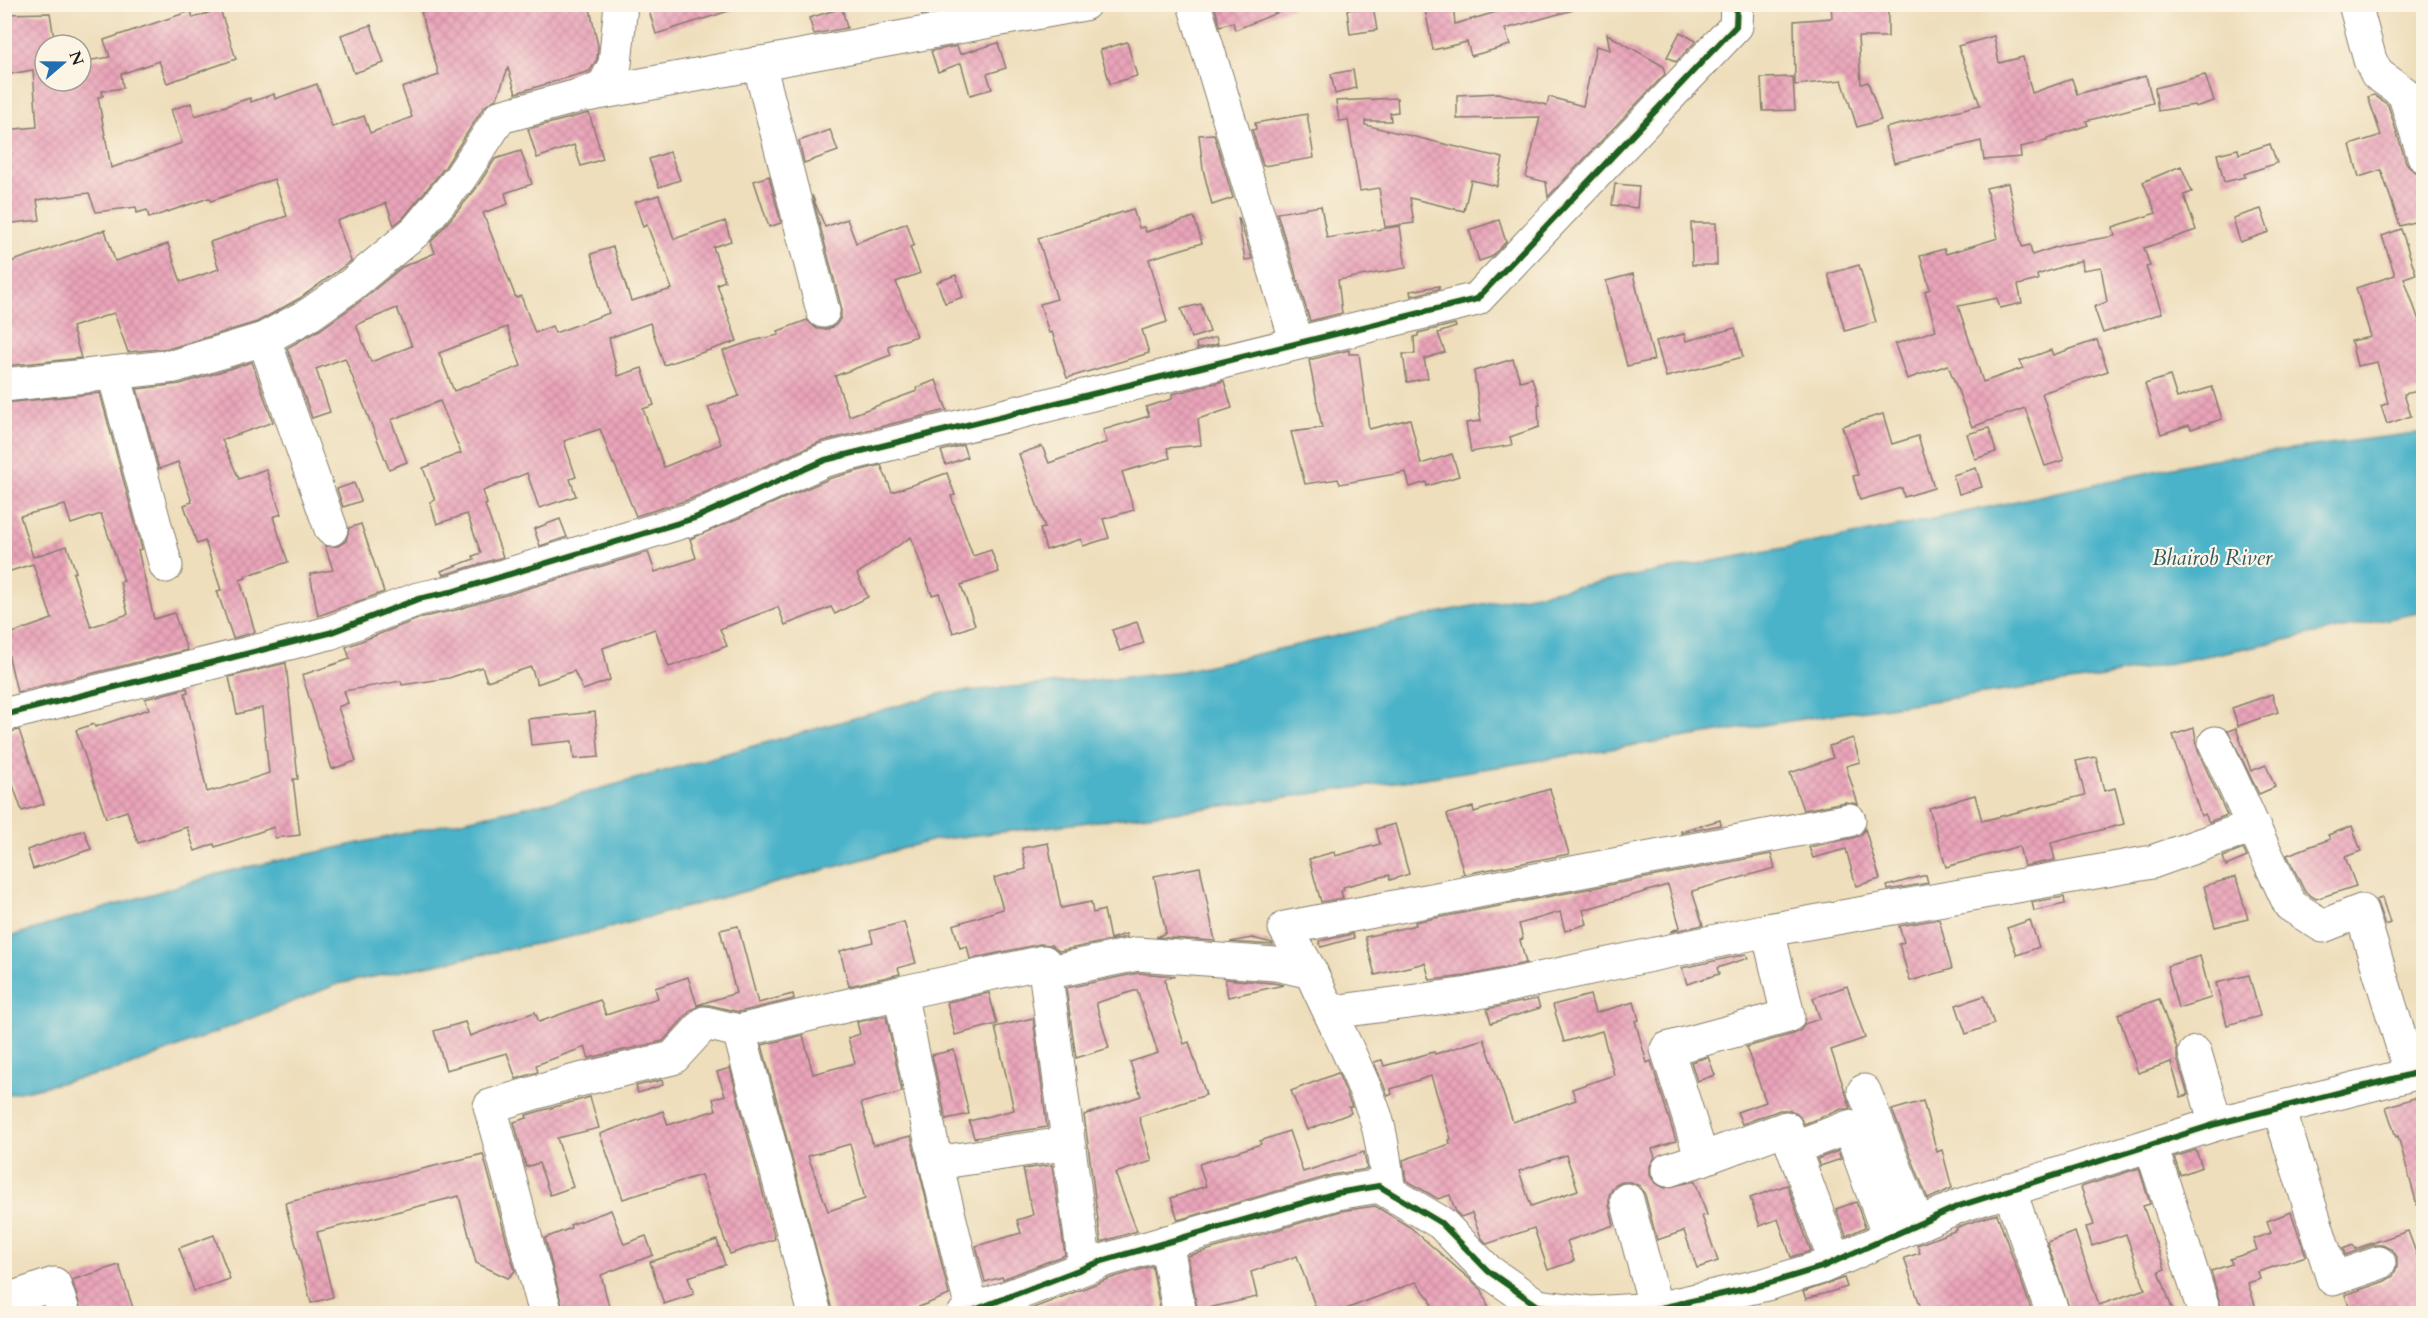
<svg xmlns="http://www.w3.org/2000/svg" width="2428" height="1318" font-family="Cardo,serif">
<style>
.water{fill:#4bb3c9;stroke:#346872;stroke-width:1.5}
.building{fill:url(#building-cross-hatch);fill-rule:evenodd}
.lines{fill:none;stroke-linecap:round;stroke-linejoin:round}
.minor-casing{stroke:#857d6c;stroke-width:35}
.minor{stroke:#fff;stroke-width:33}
.cycleway-casing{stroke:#fcf5e5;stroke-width:10}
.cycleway{stroke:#1b5e20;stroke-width:6}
.labels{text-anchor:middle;stroke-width:4.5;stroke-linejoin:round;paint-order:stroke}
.water-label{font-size:22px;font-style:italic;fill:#2f5861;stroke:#fcf5e5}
</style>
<defs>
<pattern id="building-cross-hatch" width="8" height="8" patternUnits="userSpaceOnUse" patternTransform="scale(1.5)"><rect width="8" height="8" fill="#eaa4ba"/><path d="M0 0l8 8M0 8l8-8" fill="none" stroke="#c88d9f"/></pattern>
</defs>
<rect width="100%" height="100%" fill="#fcf5e5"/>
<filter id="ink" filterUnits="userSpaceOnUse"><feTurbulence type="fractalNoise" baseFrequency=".0167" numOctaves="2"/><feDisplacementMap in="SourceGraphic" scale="12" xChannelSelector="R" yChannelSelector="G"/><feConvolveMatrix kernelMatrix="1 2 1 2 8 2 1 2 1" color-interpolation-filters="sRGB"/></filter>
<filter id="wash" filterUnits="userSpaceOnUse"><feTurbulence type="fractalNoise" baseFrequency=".008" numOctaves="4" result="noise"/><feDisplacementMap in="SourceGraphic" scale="24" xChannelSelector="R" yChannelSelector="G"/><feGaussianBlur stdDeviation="1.35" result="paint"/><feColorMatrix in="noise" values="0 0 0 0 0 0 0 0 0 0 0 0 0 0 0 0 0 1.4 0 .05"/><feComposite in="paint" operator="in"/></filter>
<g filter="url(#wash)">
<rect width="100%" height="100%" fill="#eedebc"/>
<polygon class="water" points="2423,432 2423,612 2092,679 1815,717 1439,776 1200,809 934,840 594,932 338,984 122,1069 5,1095 5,938 225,872 567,798 944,693 1174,673 1451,610 1896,527 2206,460"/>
<g id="blocks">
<g class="building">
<polygon points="447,4 589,4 598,46 597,59 590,71 516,93 508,68 497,98 484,107 445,167 403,218 394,225 386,203 337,221 351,261 300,298 257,322 171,348 128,352 114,313 72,327 81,358 4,366 4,264 105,230 115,261 168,244 181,282 219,269 210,242 287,216 274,179 211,201 209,198 149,218 147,210 137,213 136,207 96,212 89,193 37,200 40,220 4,224 4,130 37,127 33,70 4,75 4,14 50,13 55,45 45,45 45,81 81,81 81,62 110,57 104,40 191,11 193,18 220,9 236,59 167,83 159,61 121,74 123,88 102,91 103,96 98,97 111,168 182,143 171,110 191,103 195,116 250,98 251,102 274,94 275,99 317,84 332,127 364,116 370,133 412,117 402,88 439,75 421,12"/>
<polygon points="647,4 734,4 735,9 656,34"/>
<polygon points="919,4 940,4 943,11 922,15"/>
<polygon points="1214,4 1296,4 1296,5 1235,30 1233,22 1220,26"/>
<polygon points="1424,4 1453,4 1455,24 1524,4 1572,4 1573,10 1505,29 1510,45 1471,56 1467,42 1433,50"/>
<polygon points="1831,4 1888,4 1888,37 1858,37 1861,84 1868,82 1881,120 1857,127 1842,80 1795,85 1794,21 1832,18"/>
<polygon points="1373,6 1377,30 1350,34 1347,10"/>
<polygon points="842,8 847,28 814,34 809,18"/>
<polygon points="371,25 384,63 354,73 341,35"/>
<polygon points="1680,32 1696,41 1676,62 1667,57"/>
<polygon points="1607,34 1663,66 1665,74 1548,197 1546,182 1526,177 1540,117 1457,119 1457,95 1498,93 1547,105 1549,97 1583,106 1596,46 1610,50"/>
<polygon points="1994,36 1999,63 2023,57 2032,93 2072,79 2077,94 2146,76 2153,103 2086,121 2088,125 2047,139 2047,141 2020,147 2021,157 1984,160 1981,141 1894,163 1885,128 1980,105 1958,46"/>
<polygon points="1127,42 1137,76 1110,84 1100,50"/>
<polygon points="998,43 1006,68 987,74 992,89 970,95 961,63 938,72 931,51 957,46 960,54"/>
<polygon points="1353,70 1356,88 1335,94 1331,74"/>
<polygon points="2205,75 2214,101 2195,107 2195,105 2158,111 2155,88"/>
<polygon points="1793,77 1795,110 1763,111 1761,78"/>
<polygon points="2374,95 2388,105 2406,162 2411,169 2417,173 2424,193 2424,219 2400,226 2381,170 2359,177 2350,145 2381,135 2368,97"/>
<polygon points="1397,98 1398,112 1390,113 1391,121 1365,121 1365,125 1503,158 1497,186 1471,180 1464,211 1410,198 1414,223 1385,227 1379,188 1360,191 1348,120 1339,121 1336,101"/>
<polygon points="589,113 603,159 581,166 574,145 537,158 528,129"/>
<polygon points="1307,114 1314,158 1263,166 1252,130 1256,129 1255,123"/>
<polygon points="830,130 838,151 804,163 799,141"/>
<polygon points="1214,134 1233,198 1212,205 1203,169 1199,135"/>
<polygon points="2270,144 2277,163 2244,174 2245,177 2224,182 2217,154 2238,149 2239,154"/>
<path d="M521,151L532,184L505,193L508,204L483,213L516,298L521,296L535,333L552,326L555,333L609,313L591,254L613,247L631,301L672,289L647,225L643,227L635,202L659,195L674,239L725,221L731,241L713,247L725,281L717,284L737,341L664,365L650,323L609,338L618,376L642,368L654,405L643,409L664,467L721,444L708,407L739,396L723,351L752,341L779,335L778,331L807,320L817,329H828L836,325L841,317V306L812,195L825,227L847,219L856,243L907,223L914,245L910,247L920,273L896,282L917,336L888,346L891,355L835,376L849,416L917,391L916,388L936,380L947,410L820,442L688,500L636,516L614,463L613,464L600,429L564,441L576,477L570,479L576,496L539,508L527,473L483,491L487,504L485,505L503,557L443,575L441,571L474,559L473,556L481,553L467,514L437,524L430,502L435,500L423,468L461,453L440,401L391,420L407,462L389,469L345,358L316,369L330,412L312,418L287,348L321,329L362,300L402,267L435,253L431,242L475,190L495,159ZM397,308L412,346L371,362L356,325ZM507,327L521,366L454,391L439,353Z"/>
<polygon points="670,152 680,180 659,187 649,159"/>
<polygon points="2181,166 2192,192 2184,195 2196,230 2144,248 2150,266 2146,267 2162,313 2103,333 2094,307 2107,302 2101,267 2083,270 2082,260 2037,275 2038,280 2018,285 2022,303 2000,308 1997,298 1958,306 1983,382 2023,368 2020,361 2051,350 2053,355 2097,340 2108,371 2042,393 2064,460 2045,466 2025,408 1972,427 1948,365 1907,379 1895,344 1936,330 1925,291 1930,289 1920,256 1944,249 1946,254 1998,238 1986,188 2008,183 2022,247 2030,245 2032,255 2062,245 2115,236 2113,227 2156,213 2143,182"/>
<polygon points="769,176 781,223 769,227 754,181"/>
<polygon points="1615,184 1639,186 1637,208 1612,205"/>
<polygon points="1321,206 1327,238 1400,226 1406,268 1338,280 1342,313 1310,321 1277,213"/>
<polygon points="1133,209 1139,228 1144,227 1146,232 1194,217 1202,243 1149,259 1167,322 1142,330 1149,353 1067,378 1052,332 1049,333 1040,304 1057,299 1038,238"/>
<polygon points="2261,209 2269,232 2240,242 2233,218"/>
<polygon points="1238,218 1239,218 1252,259 1245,260"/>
<polygon points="1499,220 1506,242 1491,257 1479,261 1469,230"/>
<polygon points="1691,223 1716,223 1717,265 1692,265"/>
<polygon points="2401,229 2416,274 2404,278 2424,335 2424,390 2404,394 2411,416 2387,424 2381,406 2388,403 2377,362 2357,366 2351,341 2371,337 2356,288 2395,275 2382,236"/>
<polygon points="1859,265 1876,322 1845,331 1828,274"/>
<polygon points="1633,274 1654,360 1627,366 1606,281"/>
<polygon points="956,275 963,297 945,303 937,282"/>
<polygon points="1439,286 1439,289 1411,296 1410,291"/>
<polygon points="1201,304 1210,332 1191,338 1181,309"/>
<polygon points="1455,324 1456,327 1438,333 1445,352 1424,359 1428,378 1407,382 1403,354 1415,354 1414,337 1418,336 1418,333"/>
<polygon points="1735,328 1743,357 1666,377 1656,341 1684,334 1686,341"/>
<polygon points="1216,337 1218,344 1197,349 1196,343"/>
<polygon points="1349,350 1349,354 1359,354 1369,429 1410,419 1421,464 1452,454 1459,476 1427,486 1426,482 1410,487 1406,472 1340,484 1338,479 1305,484 1291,432 1322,428 1309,360"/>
<polygon points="1513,359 1520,381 1532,378 1540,404 1538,404 1539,427 1510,437 1512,445 1471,452 1466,423 1481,421 1474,371"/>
<polygon points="252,362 273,422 222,440 239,479 266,469 281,514 273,517 288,562 245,576 246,578 240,580 255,632 233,638 217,591 221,590 205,541 197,544 184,505 192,502 178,462 159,469 137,389 180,384"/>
<polygon points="2170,376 2177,398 2212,387 2222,419 2191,429 2189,425 2161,434 2145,384"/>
<polygon points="1224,381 1232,408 1198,419 1201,445 1167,448 1170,458 1122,472 1134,510 1103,519 1109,538 1083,546 1081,539 1046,550 1040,529 1045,528 1019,454 1042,446 1049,463 1107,442 1103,430 1149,416 1146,407 1172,399 1172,394"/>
<path d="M100,393L142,549L138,550L154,619L174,613L187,650L17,692L4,636L52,619L33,564L4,573V403ZM65,505L71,524L101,514L124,581L120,582L128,614L91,627L73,573L76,572L67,546L33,557L20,516Z"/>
<polygon points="1883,414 1892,444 1918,436 1934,488 1904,497 1902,488 1860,500 1853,476 1858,475 1842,426"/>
<polygon points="1989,428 1996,452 1975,459 1967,434"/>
<polygon points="963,445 967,457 946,465 941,451"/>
<polygon points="881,465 892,492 947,473 955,495 951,496 973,556 991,550 999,572 961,585 975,625 953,633 939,593 932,595 911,537 857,574 868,597 835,614 831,607 785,625 778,607 720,629 727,646 669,667 655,629 603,648 610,680 583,690 574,671 537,684 531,667 487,681 482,667 449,678 402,685 401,681 344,691 348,703 338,707 356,761 332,769 302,675 350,659 346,647 423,617 456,610 648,552 655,572 696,558 690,539 831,478"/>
<polygon points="1976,468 1982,487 1959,494 1953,475"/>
<polygon points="354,483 361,501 343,507 337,489"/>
<polygon points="560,519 567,537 540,546 534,529"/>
<polygon points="361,524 384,592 318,616 310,574 333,570 325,546 338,546 346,541 349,528"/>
<polygon points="1137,622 1144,643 1120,651 1112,630"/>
<polygon points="286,663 298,779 293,779 300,835 275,838 274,827 215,847 214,844 195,851 187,827 138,843 127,811 106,818 76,730 94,724 95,727 149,709 145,699 187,688 188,692 185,693 207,792 213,790 214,791 269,773 262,708 237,714 229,677"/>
<polygon points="2272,694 2278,712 2238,726 2232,708"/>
<polygon points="595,712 599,757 574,759 572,741 531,745 528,719"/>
<polygon points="2194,728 2198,751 2227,815 2209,822 2205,814 2201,816 2173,735"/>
<polygon points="2236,728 2251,771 2266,765 2275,787 2259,794 2228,731"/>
<polygon points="19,730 44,804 22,811 4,760 4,733"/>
<polygon points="1853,738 1860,762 1846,766 1858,804 1845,802 1803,810 1790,773 1833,758 1829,746"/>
<polygon points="2096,757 2104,791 2115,788 2124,824 2051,843 2055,860 2024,866 2019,846 1946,867 1929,808 1975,795 1982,821 2085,795 2076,761"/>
<polygon points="1550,789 1569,854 1460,875 1464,874 1447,814 1473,807 1474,812"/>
<polygon points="1720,820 1721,825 1681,833 1681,831"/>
<polygon points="1395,824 1409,874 1390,880 1389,875 1343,887 1344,890 1341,891 1343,898 1321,902 1309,859 1334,852 1335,856 1380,844 1376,829"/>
<polygon points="2352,826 2361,851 2345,857 2356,886 2316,899 2305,892 2287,855 2330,839 2328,835"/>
<polygon points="1865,829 1880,879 1856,886 1846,849 1813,858 1809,847 1853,838 1861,835"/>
<polygon points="84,830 91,849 33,869 27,850"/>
<polygon points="1048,843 1061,908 1091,902 1093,913 1104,910 1110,939 1126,934 1127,937 1059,951 1051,945 1040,944 970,959 967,946 960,948 953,925 1003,909 994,878 1026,869 1022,848"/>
<polygon points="2243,849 2247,857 2226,866 2223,857"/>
<polygon points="1771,854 1775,868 1692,891 1703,925 1670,932 1680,927 1668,885 1583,910 1587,924 1565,931 1560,912 1519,924 1523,939 1520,940 1526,963 1466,976 1430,980 1425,963 1375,975 1365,937 1416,925 1415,922"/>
<polygon points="1200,867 1215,941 1156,937 1166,933 1154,876"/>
<polygon points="1926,875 1928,883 1888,890 1887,886"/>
<polygon points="2236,877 2248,919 2215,927 2204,886"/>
<polygon points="2064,897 2065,904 2034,911 2032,902"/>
<polygon points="2382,898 2390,923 2385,925 2376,900"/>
<polygon points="1939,919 1952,969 1910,981 1899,944 1904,942 1899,926"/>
<polygon points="2030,920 2039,947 2017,955 2007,928"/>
<polygon points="904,922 916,963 898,968 900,974 849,986 840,951 873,942 870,931"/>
<polygon points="738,926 758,1003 793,994 794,999 739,1012 709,1005 700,1005 691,1010 663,1041 589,1058 585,1047 536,1065 538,1072 516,1079 507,1053 446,1070 434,1031 465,1022 470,1036 535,1012 539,1022 600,1000 606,1015 658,998 655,988 688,977 697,1005 736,993 720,930"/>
<polygon points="1353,934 1354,938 1321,947 1319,941"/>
<polygon points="1252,938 1272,943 1273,945 1230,942"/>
<polygon points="1746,954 1748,958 1717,968 1719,974 1687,984 1682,968"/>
<polygon points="2200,956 2211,998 2178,1008 2167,966"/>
<polygon points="1138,973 1175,976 1165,979 1166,987 1184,1044 1189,1042 1206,1095 1139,1117 1152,1161 1115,1173 1137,1231 1101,1242 1084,1115 1141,1096 1130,1062 1158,1053 1137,990 1096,1003 1109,1048 1076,1058 1066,988"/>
<polygon points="2249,975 2260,1016 2227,1025 2216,983"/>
<polygon points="1225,979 1272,983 1284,985 1228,997"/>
<polygon points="1847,986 1865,1038 1831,1050 1851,1109 1842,1109 1804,1124 1797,1113 1790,1110 1780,1110 1742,1124 1737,1112 1766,1102 1746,1047 1793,1034 1801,1030 1804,1024 1820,1019 1813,998"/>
<polygon points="989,993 997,1024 955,1035 947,1002"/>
<path d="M1590,995L1595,1013L1634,1002L1639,1020L1635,1021L1647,1063L1651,1061L1676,1141L1652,1149L1655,1157L1650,1166V1175L1655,1183L1665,1188L1695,1181L1707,1215L1702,1216L1718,1261L1697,1268L1684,1231L1657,1240L1645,1195L1640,1186L1631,1182H1622L1614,1186L1609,1195V1205L1614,1225L1567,1241L1574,1261L1548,1270L1534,1228L1487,1244L1481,1237L1472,1213L1461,1217L1456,1212L1450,1195L1438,1199L1406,1180L1403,1160L1450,1144L1449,1140L1451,1139L1431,1076L1391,1089L1392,1094L1388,1096L1374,1062L1382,1060L1384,1066L1434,1052L1435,1054L1484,1039L1513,1122L1576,1100L1572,1089L1614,1075L1602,1031L1564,1042L1553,1005ZM1566,1155L1578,1190L1531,1206L1519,1171Z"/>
<polygon points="1984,996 1994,1024 1966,1034 1956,1005"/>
<polygon points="1537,999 1540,1008 1491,1023 1487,1009"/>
<polygon points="2159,999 2177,1049 2177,1058 2188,1095 2181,1097 2171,1062 2138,1073 2118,1014"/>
<path d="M886,1016L902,1092L861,1103L873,1145L911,1136L949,1295L901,1314H833L762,1045L803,1035L813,1074L855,1063L848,1038L860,1034L857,1022ZM850,1144L865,1199L828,1211L808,1156Z"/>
<polygon points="1033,1018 1047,1127 974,1138 969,1121 1014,1110 995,1027"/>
<polygon points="954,1050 969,1114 946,1119 932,1055"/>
<polygon points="1708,1057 1715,1075 1697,1081 1691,1062"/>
<polygon points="730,1068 775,1239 730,1254 701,1175 623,1199 600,1134 663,1111 668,1125 716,1110 713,1099 725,1095 717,1072"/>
<polygon points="1338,1073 1352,1107 1349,1107 1351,1113 1307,1130 1291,1091"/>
<polygon points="662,1080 663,1085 638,1093 636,1086"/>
<polygon points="2424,1095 2424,1204 2417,1205 2398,1136 2396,1137 2386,1107"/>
<polygon points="590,1097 599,1128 557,1138 573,1187 550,1195 539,1163 526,1167 514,1122 527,1118 526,1115"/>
<polygon points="1923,1101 1937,1152 1942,1150 1952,1188 1928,1199 1892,1110"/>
<polygon points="1289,1131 1303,1172 1364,1152 1367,1169 1332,1175 1178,1220 1171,1198 1206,1186 1199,1164 1261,1144 1260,1141"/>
<polygon points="2196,1150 2202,1167 2180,1175 2174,1157"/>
<polygon points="1838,1151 1841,1159 1820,1166 1817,1159"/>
<polygon points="483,1154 515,1271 508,1278 476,1263 459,1196 317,1232 333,1297 311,1303 285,1203"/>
<polygon points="1052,1165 1065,1255 1003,1279 1002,1277 985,1282 976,1246 1021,1233 1017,1220 1033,1215 1023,1169"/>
<polygon points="2139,1168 2150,1204 2143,1206 2165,1269 2159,1271 2174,1314 2071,1314 2047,1242 2075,1232 2099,1305 2145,1289 2126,1234 2092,1246 2086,1227 2094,1225 2081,1187"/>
<polygon points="1787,1185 1811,1251 1791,1257 1778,1219 1760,1226 1750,1198"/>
<polygon points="1856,1202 1865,1227 1846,1236 1836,1209"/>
<polygon points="1375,1206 1410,1227 1482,1290 1491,1314 1434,1314 1430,1299 1416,1282 1333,1314 1318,1314 1297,1256 1251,1272 1257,1297 1208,1308 1209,1314 1198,1314 1188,1256 1341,1211"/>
<polygon points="611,1210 624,1244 646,1236 653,1255 601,1275 611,1314 564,1314 545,1238 571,1228 570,1225"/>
<polygon points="2291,1212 2306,1256 2258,1272 2260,1279 2248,1283 2258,1314 2223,1314 2211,1271 2232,1264 2230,1259 2257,1250 2253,1239 2271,1233 2267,1221"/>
<polygon points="1997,1214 2033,1314 1923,1314 1904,1258 1920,1253 1917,1245 1957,1230 1956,1228 1966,1224"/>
<polygon points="2408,1231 2424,1274 2424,1314 2352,1314 2345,1295 2385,1281 2393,1276 2397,1267 2397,1257 2392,1249 2382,1245 2373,1245 2345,1255 2343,1249 2353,1245 2355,1249"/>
<polygon points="214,1235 230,1279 194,1291 179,1248"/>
<polygon points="717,1240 725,1265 688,1277 694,1294 664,1304 650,1262"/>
<polygon points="119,1265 135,1314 82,1314 72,1280"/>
<polygon points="1152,1266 1161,1314 1018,1314 1108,1279"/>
<polygon points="1844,1278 1847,1287 1806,1299 1803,1292"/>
</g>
</g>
</g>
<g filter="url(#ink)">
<use href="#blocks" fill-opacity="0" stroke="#857d6c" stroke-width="1.5"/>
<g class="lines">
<defs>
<g id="minor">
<polyline points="1194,4 1297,343"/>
<polyline points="2355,4 2370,60 2377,74 2404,93 2424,156"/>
<polyline points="759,63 823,311"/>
<polyline points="587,95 1084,4"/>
<polyline points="264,339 331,529"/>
<polyline points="114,374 166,566"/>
<polyline points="4,385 175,366 264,339 310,314 351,285 416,231 460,178 500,117 582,95 604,86 615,64 621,4"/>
<polyline points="4,715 329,633 418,599 451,592 695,518 825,460 1477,299 1736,26 1737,4"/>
<polyline points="2215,743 2253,826"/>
<polyline points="1311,972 1285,928 1849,820"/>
<path d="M1045,973L1137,954L1275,964L1311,972C1332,1020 1358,1066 1375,1115C1383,1139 1385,1167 1389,1192"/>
<polyline points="900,993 1044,962 1085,1267"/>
<polyline points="1340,1011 1469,994 1768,930 2152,862 2253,826 2290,905 2323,926 2361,911 2411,1074"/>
<polyline points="739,1031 900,993 936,1163 973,1314"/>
<polyline points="2195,1053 2216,1124"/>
<polyline points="1864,1091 1918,1224"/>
<polyline points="2279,1109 2333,1279 2379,1263"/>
<polyline points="2151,1146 2205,1314"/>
<polyline points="1793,1148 1849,1127 1889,1237"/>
<polyline points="1702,1159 1667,1049 1788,1016 1768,930"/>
<polyline points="936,1163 1057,1145"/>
<polyline points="1668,1170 1702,1159 1786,1128 1835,1261"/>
<polyline points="2009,1189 2053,1314"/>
<polyline points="1627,1200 1656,1309"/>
<polyline points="1166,1242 1180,1314"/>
<polyline points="4,1301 54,1284 64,1314"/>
<polyline points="546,1314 490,1106 575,1081 673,1058 705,1023 739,1031 815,1314"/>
<polyline points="964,1314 1102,1261 1337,1193 1379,1186 1441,1223 1488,1271 1538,1306 1592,1313 1656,1309 1767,1284 1822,1267 1959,1206 2216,1124 2424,1071"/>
</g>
</defs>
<use href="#minor" class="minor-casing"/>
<use href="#minor" class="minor"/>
<defs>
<g id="cycleway">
<polyline points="4,715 329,633 418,599 451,592 695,518 825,460 1477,299 1736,26 1737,4"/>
<polyline points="964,1314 1102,1261 1337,1193 1379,1186 1441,1223 1488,1271 1538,1306 1592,1313 1656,1309 1767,1284 1822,1267 1959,1206 2216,1124 2424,1071"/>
</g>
</defs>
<use href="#cycleway" class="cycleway-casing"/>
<use href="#cycleway" class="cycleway"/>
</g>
</g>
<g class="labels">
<g class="water-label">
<text x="2212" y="565">Bhairob River</text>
</g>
</g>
<rect width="2428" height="1318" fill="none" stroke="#fcf5e5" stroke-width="24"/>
<g transform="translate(63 63) rotate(70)"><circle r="28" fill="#fcf5e5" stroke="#a29e95" stroke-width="1.5"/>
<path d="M0-4.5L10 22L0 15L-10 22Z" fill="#1f6fb2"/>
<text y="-9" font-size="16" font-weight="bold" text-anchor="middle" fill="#1c1c1c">N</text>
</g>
</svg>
